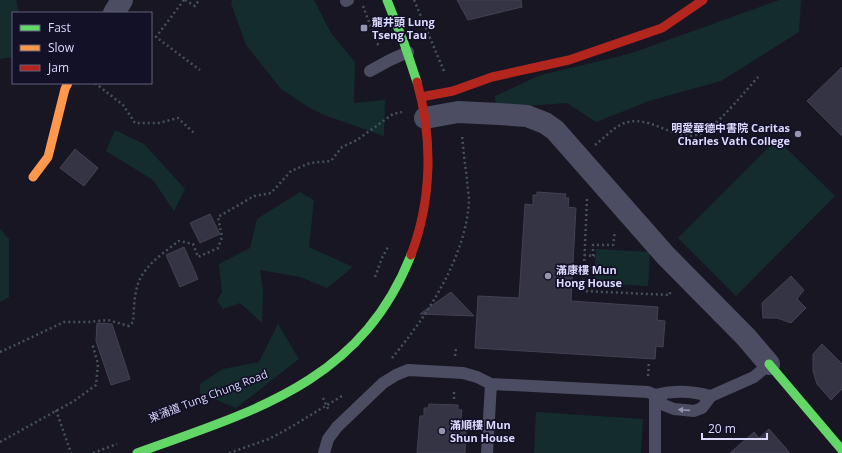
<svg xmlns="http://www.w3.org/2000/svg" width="842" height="453" font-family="'Open Sans','Noto Sans TC',sans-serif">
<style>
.green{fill:#142d2c}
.building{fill:#353444;stroke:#434155}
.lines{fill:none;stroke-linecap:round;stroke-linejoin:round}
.path{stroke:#45525e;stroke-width:2.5;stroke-dasharray:2 3;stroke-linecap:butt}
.lane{stroke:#4c4c62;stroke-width:12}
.street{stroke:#4c4c62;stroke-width:22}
.fast{stroke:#63d668;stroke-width:9}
.slow{stroke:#ff974d;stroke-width:9}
.jam{stroke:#b3261e;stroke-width:9}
.oneway{fill:#9492b0}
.poi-dot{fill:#9695b0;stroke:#131127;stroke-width:1.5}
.labels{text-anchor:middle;stroke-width:3.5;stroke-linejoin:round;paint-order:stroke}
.poi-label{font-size:11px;font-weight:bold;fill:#dbd9fd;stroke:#131127;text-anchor:start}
.street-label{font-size:11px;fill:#dbd9fd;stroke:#131127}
</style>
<rect width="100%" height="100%" fill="#171622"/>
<g class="green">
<polygon points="0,0 16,0 19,13 13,13 13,57 0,59"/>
<polygon points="232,0 314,0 331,33 355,62 354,103 385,100 384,136 324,115 308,107 281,89 246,45 231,3"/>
<polygon points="779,0 801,0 799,32 721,81 652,100 596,122 567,103 496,108 495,96 541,75 629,54"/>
<polygon points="115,130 144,144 185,189 174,211 153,180 106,151"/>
<polygon points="777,139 835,196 736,296 678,238"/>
<polygon points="300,192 314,200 309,247 353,267 327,288 300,277 260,270 263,291 262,323 240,303 223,309 217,301 222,292 219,264 250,248 257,219"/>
<polygon points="0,229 9,239 9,297 0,302"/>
<polygon points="596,249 650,252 648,286 594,283"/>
<polygon points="278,324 299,359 236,408 200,393 200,384 223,369 259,362"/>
<polygon points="536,412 643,419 641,453 534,453"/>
</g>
<g class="building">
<polygon points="457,0 521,0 522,7 468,20"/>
<polygon points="842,67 842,136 807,101"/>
<polygon points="75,149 98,168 84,186 60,168"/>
<polygon points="537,192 566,194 565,198 569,198 568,207 576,208 571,301 658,307 657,320 665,321 663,347 656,346 655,359 475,348 478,296 519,298 525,204 533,205 533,195 537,195"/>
<polygon points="210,214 220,234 200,243 190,223"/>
<polygon points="184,247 198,279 180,287 166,255"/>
<polygon points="791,276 804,290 797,299 806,308 791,323 777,318 763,318 762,303"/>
<polygon points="451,292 474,316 420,314"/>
<polygon points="97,323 112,324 130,379 111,385 96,341"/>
<polygon points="822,344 842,364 842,389 831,400 817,384 813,371 813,354"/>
<polygon points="429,404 458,405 458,410 462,410 460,427 466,428 465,453 417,453 420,416 424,416 424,408 428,408"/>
<polygon points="769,429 790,453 730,453 754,432 759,438"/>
</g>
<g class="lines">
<g class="path">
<polyline points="184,0 156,37 200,70"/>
<polyline points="185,0 195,6 199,0"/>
<polyline points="414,0 444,71"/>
<polyline points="363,6 377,43 380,47"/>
<polyline points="95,83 123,105 135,123 159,123 178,118 194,133"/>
<path d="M595,145C604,138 612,129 622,124C650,112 674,143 700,134C715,129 746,90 759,76"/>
<polyline points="587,199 583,291 670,295 670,291"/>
<polyline points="584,255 595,256"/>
<polyline points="593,256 593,245 613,245 615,231"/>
<polyline points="375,277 382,258 389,245"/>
<path d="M0,352L64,322H89L108,320L129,326L133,322C134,311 134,298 137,287C142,267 163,253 179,241L193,244L198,257L218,248L222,237L218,217L254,196L271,193L291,171L310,163L331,161L342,147L357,140L393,114L402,112"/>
<polyline points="455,356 456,348"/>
<path d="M392,358C427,316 466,257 469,201C469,194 467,186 467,179C465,164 463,149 462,134"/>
<polyline points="648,376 649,362"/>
<polyline points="323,398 329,411"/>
<polyline points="454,399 454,389"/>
<polyline points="56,410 71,453"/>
<polyline points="0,442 74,401 96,385 98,364 92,343"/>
<polyline points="93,453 117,444"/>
<polyline points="229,453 269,439 291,427 342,396"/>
</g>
<g class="lane">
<polyline points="346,1 348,0"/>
<polyline points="370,71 390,60 408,52"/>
<path d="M655,395C676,390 690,391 711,396"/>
<polyline points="655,395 655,453"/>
<polyline points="324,453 328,439 337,427 383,383 396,375 408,370 463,373 477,377 491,384 648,392 655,395 664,405 674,409 694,411 702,408 711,396 754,377 769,364"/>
<polyline points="487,453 491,384"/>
</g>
<g class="street">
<polyline points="114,13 122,0"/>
<polyline points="425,118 458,112 499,114 527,116 545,123 555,130 666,256 746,337 769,364"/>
</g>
<g class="fast">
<polyline points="387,0 404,43 417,82"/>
<polyline points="769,364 842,450"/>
<path d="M137,453C254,411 361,382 411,255"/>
</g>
<polyline class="slow" points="33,177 48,157 65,89 68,83"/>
<g class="jam">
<polyline points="421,97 453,91 492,77 569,60 662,28 703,0"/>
<path d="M411,255C432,200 433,138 417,82"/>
</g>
</g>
<defs><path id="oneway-solid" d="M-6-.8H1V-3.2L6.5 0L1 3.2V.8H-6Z"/></defs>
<use class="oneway" href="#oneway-solid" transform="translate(684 410) rotate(-176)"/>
<g class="poi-dot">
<rect x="360" y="24" width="8" height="8" rx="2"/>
<circle cx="798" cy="134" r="4"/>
<circle cx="548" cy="276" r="4"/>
<circle cx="442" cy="431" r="4"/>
</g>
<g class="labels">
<g class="poi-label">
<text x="372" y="26">龍井頭 Lung<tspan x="372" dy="13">Tseng Tau</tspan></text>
<text x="790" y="132" text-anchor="end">明愛華德中書院 Caritas<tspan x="790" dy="13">Charles Vath College</tspan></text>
<text x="556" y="274">滿康樓 Mun<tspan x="556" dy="13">Hong House</tspan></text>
<text x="450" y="429">滿順樓 Mun<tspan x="450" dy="13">Shun House</tspan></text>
</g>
<g class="street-label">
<text transform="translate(208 396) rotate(-21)" y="4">東涌道 Tung Chung Road</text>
</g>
</g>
<rect x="12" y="12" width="140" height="72" fill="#131127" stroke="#63617d"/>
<rect x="20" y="25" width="20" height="6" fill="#63d668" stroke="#63617d"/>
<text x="48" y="32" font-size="12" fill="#dbd9fd">Fast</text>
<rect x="20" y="45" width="20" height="6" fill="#ff974d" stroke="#63617d"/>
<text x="48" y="52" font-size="12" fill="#dbd9fd">Slow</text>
<rect x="20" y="65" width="20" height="6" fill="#b3261e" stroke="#63617d"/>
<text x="48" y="72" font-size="12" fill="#dbd9fd">Jam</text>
<path d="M702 433v6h65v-6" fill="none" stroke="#dbd9fd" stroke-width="2"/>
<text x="708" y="433" font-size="12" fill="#dbd9fd" stroke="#131127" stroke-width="3" paint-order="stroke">20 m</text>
</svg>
